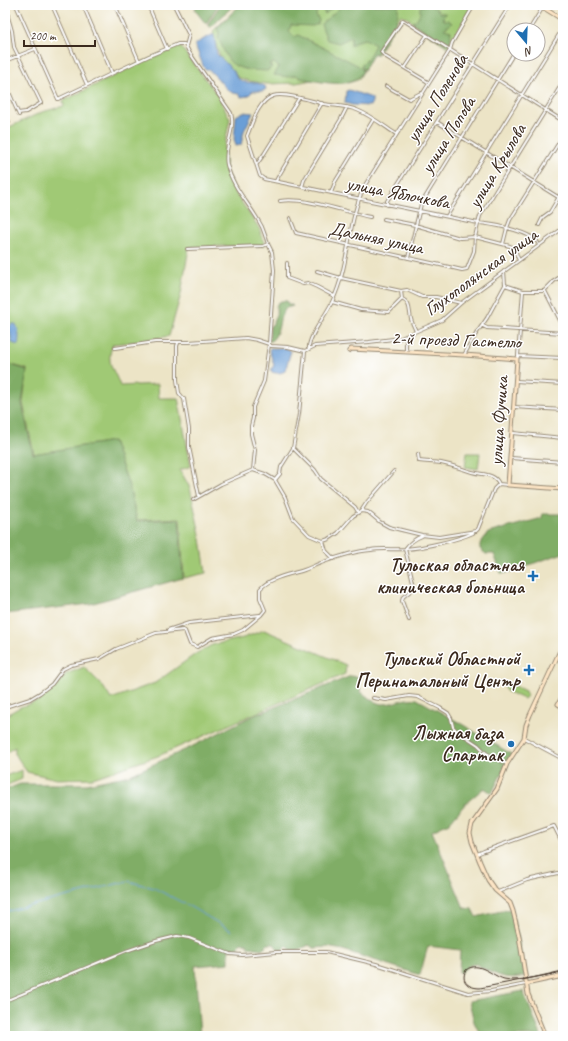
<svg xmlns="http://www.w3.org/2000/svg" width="568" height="1041" viewBox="0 0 568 1041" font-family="Caveat,sans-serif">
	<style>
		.green { fill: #a0c975; stroke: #6e7a4a }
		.forest { fill: #80ad66; stroke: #5e6c42 }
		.water { fill: #6a9ed6; stroke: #52647a }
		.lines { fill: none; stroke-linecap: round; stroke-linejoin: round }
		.stream { stroke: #6a9ed6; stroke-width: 1 }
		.street-casing { stroke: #948772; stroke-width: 4 }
		.secondary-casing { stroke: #948772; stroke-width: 5 }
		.street { stroke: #fff; stroke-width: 2 }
		.secondary { stroke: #fde5c5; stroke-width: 3 }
		.tram { stroke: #3b2a1e; stroke-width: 1 }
		.poi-dot { fill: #1f6fb2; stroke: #fff; stroke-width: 1.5 }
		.labels { text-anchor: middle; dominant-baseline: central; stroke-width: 3; stroke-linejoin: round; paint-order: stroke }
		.street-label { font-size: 19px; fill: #3b2a1e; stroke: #fff }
		.poi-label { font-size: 19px; font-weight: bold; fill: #3b2a1e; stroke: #fff; text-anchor: end }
	</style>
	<rect width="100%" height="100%" fill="#fff"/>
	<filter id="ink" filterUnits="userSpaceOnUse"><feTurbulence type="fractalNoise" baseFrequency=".025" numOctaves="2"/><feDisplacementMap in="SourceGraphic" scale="8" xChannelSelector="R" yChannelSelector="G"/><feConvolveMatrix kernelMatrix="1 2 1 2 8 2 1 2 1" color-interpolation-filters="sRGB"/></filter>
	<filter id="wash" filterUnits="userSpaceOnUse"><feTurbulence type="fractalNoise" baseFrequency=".012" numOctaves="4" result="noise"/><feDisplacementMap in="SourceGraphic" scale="16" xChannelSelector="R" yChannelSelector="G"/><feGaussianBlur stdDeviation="0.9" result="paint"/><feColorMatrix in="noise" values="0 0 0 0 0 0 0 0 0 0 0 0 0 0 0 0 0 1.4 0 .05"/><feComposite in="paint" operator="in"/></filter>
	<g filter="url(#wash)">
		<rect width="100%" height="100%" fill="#ece4c6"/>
		<path class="green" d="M 240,5 L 473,5 L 448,47 L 413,24 L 409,19 L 401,15 L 377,55 L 374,53 L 358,80 L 348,83 L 322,78 L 296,83 L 267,84 L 245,80 L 237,77 C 234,71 229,67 224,62 C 216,53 216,42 213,31 Z
			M 180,46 L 219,97 L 230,119 L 224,147 L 226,171 L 236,194 L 259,228 L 265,245 L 189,247 L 181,294 L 169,336 L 142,341 L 113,344 C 105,364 114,368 120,386 L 158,384 L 159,398 L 178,398 L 191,466 L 180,470 L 190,488 L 201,539 L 206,573 L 184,578 L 180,518 L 137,520 L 129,486 L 113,441 L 34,454 L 23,403 L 27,369 L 5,363 L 5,129 L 42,112 L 64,106 L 63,101 L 134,66 Z
			M 467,453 L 480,453 L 478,469 L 465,467 Z
			M 264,630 L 346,665 L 345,674 L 158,756 L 93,778 L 57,779 L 27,772 L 15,754 L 15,747 L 5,753 L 5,716 L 20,707 L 38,701 L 54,688 L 66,674 L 84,667 L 102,685 L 111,699 L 155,683 L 197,653 L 212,645 L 243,638 Z
			M 507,684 L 511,684 L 525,691 L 527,696 L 524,699 L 506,691 L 504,687 Z
			M 22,770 L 22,779 L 5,786 L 5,776 Z"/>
		<path class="forest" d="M 196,5 L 218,5 L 206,24 L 195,10 Z
			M 220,5 L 234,5 L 210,28 L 208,24 Z
			M 240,5 L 336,5 L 325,14 L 322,9 L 317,10 L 316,15 L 319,20 L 318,24 L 313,26 L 291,25 L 289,32 L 295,37 L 298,35 L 359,66 L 363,70 C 355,92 318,81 300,78 L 297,75 L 289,77 L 274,75 L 279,67 L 274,63 L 269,65 L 272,67 L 267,71 C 254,70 236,71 228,59 C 224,52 222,45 218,38 L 219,34 L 217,28 Z
			M 343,5 L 398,5 C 400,23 386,39 376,54 L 374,53 L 364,70 L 361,66 L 369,56 L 375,45 L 365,39 L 357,41 L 351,46 L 351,37 L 339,43 L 327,40 L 321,24 Z
			M 424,5 C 431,5 436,7 440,13 L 444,13 L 446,14 L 443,17 L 444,20 L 448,20 L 452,23 L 444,29 L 451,31 L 450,42 L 446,44 L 412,22 L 416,20 L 420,14 L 420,7 Z
			M 281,301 L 287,301 L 289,305 L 292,305 L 293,306 L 286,308 C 284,312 280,316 280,321 C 278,329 278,335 270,342 L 269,340 L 270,326 L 273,324 C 273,320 275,319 276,315 C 277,311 275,308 277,304 Z
			M 5,363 L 27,370 L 22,403 L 33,454 L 113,441 L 129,486 L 137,521 L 179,519 L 183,578 L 90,604 L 5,614 L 5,481 L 8,480 L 5,471 Z
			M 542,514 L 563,514 L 563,553 L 506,573 L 501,573 L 494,554 L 486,554 L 480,549 L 480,544 L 488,533 L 542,518 Z
			M 351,676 L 358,677 L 361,692 C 367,696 375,704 383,704 C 395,704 403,697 417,699 L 460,723 L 511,754 L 492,793 L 484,788 L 466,803 L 449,823 L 432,831 L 464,908 L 472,909 L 476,917 L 510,909 L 518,936 L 525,976 C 503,981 495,974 476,964 C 469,965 466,967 462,972 L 459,972 L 460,950 L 428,946 L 420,975 L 343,950 L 327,947 L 314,948 L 309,945 L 298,950 L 291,950 L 288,947 L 286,946 L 283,950 L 279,950 L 274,944 L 268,944 L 262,949 L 249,947 L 247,943 L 241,943 L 238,948 L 229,948 L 229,963 L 195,966 L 200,1036 L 5,1036 L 5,790 L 20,784 L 87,784 L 130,775 L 191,747 L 248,718 Z
			M 523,991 L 541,1035 L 540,1036 L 497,1036 L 496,1034 L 479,1032 L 474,1022 L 469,1001 Z"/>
		<path class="water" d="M 212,35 L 214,35 L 217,54 L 234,71 L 237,78 L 244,82 L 257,83 L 265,86 L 266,89 L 263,91 L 253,91 L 248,96 L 241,97 L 239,94 C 226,94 221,80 212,73 C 210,71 207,69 204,68 L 195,45 L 200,41 Z
			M 349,90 L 372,98 L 372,102 L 370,106 L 352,105 L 345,103 L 346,91 Z
			M 243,112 L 253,113 L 244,131 L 241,145 L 236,146 L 234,139 L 236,116 Z
			M 12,324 L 16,324 C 19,331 20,337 18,345 L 12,343 L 9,327 Z
			M 270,348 L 287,348 L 291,351 L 285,371 C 281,373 277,374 272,372 L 271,370 L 274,365 L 269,350 Z"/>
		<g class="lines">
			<path class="stream" d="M 5,912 L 128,881 L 154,888 L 189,906 L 232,931"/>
		</g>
	</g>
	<g filter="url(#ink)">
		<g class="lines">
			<g class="street-casing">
				<path id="street" d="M 8,5 L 8,17 L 12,31 L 14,47 L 41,103 L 26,112 L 18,113
					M 16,5 L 58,99 L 149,56 L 178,44 L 184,44 L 186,46
					M 52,5 L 87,85
					M 83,5 L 112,73
					M 115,5 L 139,61
					M 148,5 L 167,49
					M 174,5 L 189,35 L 186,46 L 189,52 L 231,113 C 236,130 223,148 227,165 C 233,189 251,205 262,227 C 264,232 266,238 268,244
					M 529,30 L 543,7
					M 5,61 L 35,49
					M 405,68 L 427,35
					M 428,82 L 386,57 L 381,52 L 403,20 L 563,121
					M 5,83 L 19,115
					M 386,86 L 409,99 L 421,93
					M 437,122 L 558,197
					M 5,124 L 9,122
					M 396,134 C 384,126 370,115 357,110 C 347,106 335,106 324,104 C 312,101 285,92 273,96 C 258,101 252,124 247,136 L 260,176 L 264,179 L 478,223 C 493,224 521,230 533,238 C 536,240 538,242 539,245
					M 257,164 L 264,154 L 299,98
					M 276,181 L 278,177 L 322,103
					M 302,187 L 304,180 L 341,119 L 347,107
					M 331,193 L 335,182 L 373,120
					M 280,201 C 306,197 345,212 370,217
					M 387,205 L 387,201 L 399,182 L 510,5
					M 447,216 L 563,28
					M 290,218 L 296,233 L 436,264 L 462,270 L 467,269 L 474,251 L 475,237 L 480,216 L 563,82
					M 384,219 L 415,225 L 460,238 L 475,237 L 510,246 L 515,248 L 517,256 L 519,260
					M 539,225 L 543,217 L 550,212 L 563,190
					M 503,244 L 507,228 L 510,220 L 563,136
					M 187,249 L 263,246 L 268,244 L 272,252 L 274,270 L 269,344 L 271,346 L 288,347 L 305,351 L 315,346 L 369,342 L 401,338 L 410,334 L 442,320 L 461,303 L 563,228
					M 408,258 L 421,204 L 514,53
					M 287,263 L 287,278 L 303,284 L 308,283 L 317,287 L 334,296
					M 317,271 L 341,278 L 401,291 L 407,290 L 422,297 L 436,297 L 461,303
					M 505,285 L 523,291 L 544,291 L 554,281 L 563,275
					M 545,291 L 563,326
					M 402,299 C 411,303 409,311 411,319 C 412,323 414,327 416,331
					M 332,302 L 361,310 L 389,312 L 402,299 L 401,291
					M 483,326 L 487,328 L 563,333
					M 406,336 L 406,352
					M 178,343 L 177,346 L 177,380 L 179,393 L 184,399 L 189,429 L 189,447 L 199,496
					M 115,348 L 155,342 L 189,342 L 246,338 L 257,340 L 269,344 L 264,381 L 253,407 L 253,418 L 251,426 L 251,434 L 255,450 L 253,470
					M 309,348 C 308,337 326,315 332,302 C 350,265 347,221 365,185 L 450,50 L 452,43 L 474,5
					M 464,355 L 476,334 L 487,318 L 505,285 L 504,271
					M 518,356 L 523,291
					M 517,359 L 518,356 L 563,358
					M 516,381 L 563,384
					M 514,407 L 563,410
					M 513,433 L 563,438
					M 293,448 L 315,470 L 321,479 L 355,507 L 358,512
					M 418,454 L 419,461 C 426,462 434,462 441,463 C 452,465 462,469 472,472 C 482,475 495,473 499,484
					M 511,458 L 563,462
					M 275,480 L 280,474 L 281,467 L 293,448 L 299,414 L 305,351
					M 193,500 L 221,484 L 253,470 L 265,474 L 275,480 L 285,497 L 293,518 L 309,535 L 323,541 L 329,539 L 338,533 L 353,516 L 361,511 L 368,512 L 380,522 L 389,527 L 422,535 L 439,537 L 476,531 L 478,529 L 494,489 L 499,484 L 508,485
					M 361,511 L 367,502 L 394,471
					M 323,541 L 326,551 L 334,559
					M 409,620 L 402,601 L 403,597 L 413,589 L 414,586 L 405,549 C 410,542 414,539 422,536
					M 168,630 L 189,623 L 260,615
					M 373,698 L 386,700 L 409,696 L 418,697 L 440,708 L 448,713 L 451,718 L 453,727 L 457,731 L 478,745 L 486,753 L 507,764
					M 5,707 L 30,699 L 40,693 L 52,684 L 63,669 L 71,665 L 99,659 L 116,649 L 156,633 L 183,630 L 185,631 L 190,644 L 197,647 L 212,638 L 234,634 L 243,630 L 261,615 L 265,610 L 260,598 L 260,589 C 271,577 289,575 304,570 C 310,568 315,565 321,563 C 337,557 355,551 371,550 C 382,548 394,550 405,549 C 422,548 458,540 473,533
					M 524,738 L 563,759
					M 477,854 L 484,851 L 554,826 L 563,844
					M 498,892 L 527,880 L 563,872
					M 5,1001 L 126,951 L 156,941 L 177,936 L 189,938 L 230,954 L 242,955 L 276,952 L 326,952 L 376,964 L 468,993 L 491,991 L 526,984"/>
			</g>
			<g class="secondary-casing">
				<path id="secondary" d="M 539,5 L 563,20
					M 349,351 L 351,349 L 464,355 L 517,359 L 508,485 L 563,489
					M 563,696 L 558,704 L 563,707
					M 526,984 L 563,976
					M 545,1036 L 528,994 L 519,936 L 513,911 L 510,903 L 495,890 L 488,880 L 480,862 L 472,842 L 470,833 L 472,824 L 497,789 L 507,764 L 524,738 L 526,725 L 530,715 L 559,653 L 563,648"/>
			</g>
			<use href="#street" class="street"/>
			<use href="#secondary" class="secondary"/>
			<path class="tram" d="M 563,971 C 547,974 519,983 504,979 C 492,976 479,960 466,970 C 460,982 469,988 480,988 L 563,972"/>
		</g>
	</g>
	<g class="poi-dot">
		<path d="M531 570h4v4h4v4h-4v4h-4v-4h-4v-4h4z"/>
		<path d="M527 664h4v4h4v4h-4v4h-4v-4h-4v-4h4z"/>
		<circle cx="511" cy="744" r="4"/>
	</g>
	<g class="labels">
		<g class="street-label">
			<text transform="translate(437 98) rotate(-58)">улица Поленова</text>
			<text transform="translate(448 135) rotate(-58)">улица Попова</text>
			<text transform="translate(497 166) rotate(-59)">улица Крылова</text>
			<text transform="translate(398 193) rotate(11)">улица Яблочкова</text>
			<text transform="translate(376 238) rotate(12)">Дальняя улица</text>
			<text transform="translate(481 272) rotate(-36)">Глухополянская улица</text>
			<text transform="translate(456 340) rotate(2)">2-й проезд Гастелло</text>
			<text transform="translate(499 421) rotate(-86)">улица Фучика</text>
		</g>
		<g class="poi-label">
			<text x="524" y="565">Тульская областная<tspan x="524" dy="22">клиническая больница</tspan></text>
			<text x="520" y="659">Тульский Областной<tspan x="520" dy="22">Перинатальный Центр</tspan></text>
			<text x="503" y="733">Лыжная база<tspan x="503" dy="22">Спартак</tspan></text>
		</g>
	</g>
	<rect width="568" height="1041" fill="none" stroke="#fff" stroke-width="20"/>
	<g transform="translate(526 42) rotate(161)"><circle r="19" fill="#ffffff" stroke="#b1aaa5"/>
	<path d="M0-3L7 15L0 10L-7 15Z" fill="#1f6fb2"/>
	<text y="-6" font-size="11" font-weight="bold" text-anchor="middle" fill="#3b2a1e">N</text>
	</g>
	<path d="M24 40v6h71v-6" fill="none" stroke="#3b2a1e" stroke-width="2"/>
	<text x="30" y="40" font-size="12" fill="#3b2a1e" stroke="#ffffff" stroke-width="3" paint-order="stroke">200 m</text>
</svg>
